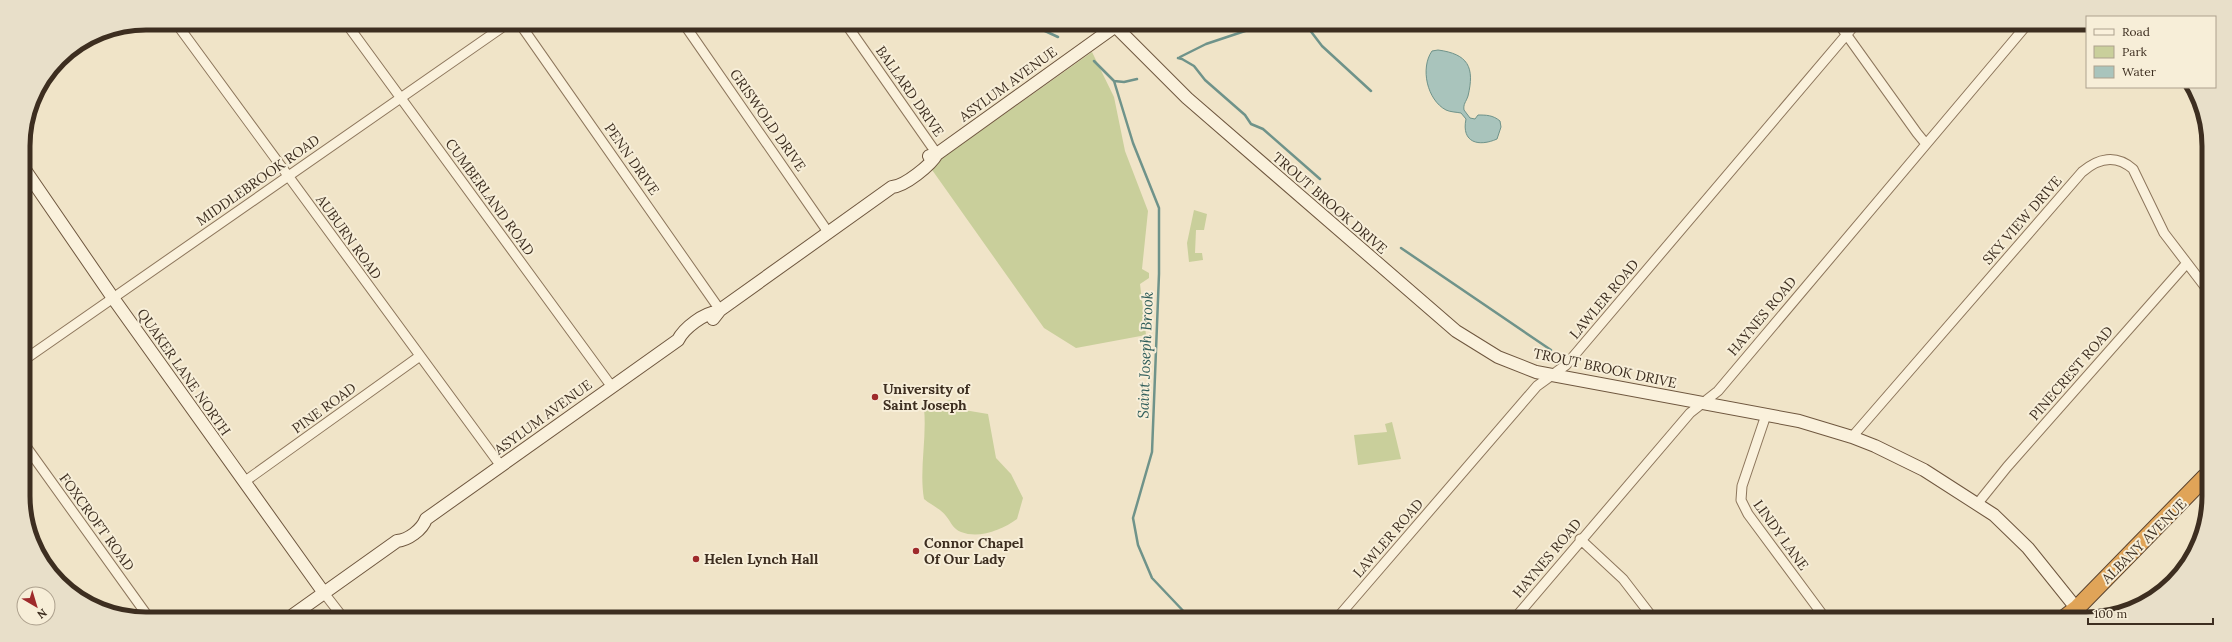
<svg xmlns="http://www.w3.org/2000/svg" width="2232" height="642" viewBox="0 0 2232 642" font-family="Lora,serif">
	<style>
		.green { fill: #c9cf9b }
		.water { fill: #a9c4bc; stroke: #6f938a }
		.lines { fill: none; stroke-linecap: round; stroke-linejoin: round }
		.stream { stroke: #6f938a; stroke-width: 2.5 }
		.street-casing { stroke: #8d765c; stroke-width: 11 }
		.secondary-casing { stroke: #6f573f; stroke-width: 14 }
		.highway-casing { stroke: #5b4430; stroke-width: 18 }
		.street { stroke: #faf1dc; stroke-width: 9 }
		.secondary { stroke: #faf1dc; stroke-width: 12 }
		.highway { stroke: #e0a458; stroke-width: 16 }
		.poi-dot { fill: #9e2a2b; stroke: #f7eed8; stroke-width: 1.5 }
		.labels { text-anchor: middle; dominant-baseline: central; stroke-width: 4; stroke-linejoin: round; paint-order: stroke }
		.street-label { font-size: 14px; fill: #3d2e20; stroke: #f7eed8 }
		.poi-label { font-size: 14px; font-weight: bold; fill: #3d2e20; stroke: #f7eed8; text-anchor: start }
		.water-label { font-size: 15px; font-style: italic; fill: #2f5d5a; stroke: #f7eed8 }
		.rim { fill: none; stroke: #3d2e20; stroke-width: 5 }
	</style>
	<rect width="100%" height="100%" fill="#f0e4c8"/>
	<path class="green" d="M 1092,52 L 1114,97 L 1125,151 L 1148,211 L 1142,269 L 1149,273 L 1149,278 L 1140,284 L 1146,335 L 1076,348 L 1044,328 L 930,167 Z
		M 1194,210 L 1207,214 L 1204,230 L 1196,230 L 1195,253 L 1202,253 L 1203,260 L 1189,262 L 1187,243 Z
		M 950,400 L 958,409 L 988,414 L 996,458 L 1011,474 L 1023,498 L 1017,519 C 1002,530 979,539 961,532 C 953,529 951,522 946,516 C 941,509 931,505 924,499 C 919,469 927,439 924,408 Z
		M 1392,422 L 1401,459 L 1358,465 L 1354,435 L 1387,432 L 1385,424 Z"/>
	<path class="water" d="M 1438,50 C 1468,54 1475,67 1468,96 C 1466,102 1463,104 1464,110 L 1470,118 L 1475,119 L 1478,115 C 1486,115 1493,115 1500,121 L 1501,127 L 1497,139 C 1479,147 1461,143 1466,119 L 1461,113 C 1456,112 1450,112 1446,110 C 1427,100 1420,68 1432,51 Z"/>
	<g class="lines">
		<path class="stream" d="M 1032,25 L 1058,37
			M 1306,25 L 1322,46 L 1371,91
			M 1180,57 L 1206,44 L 1263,25
			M 1178,58 L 1182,59 L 1194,66 L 1205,80 L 1245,115 L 1251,124 L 1263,129 L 1320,179
			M 1094,61 L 1114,81 L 1133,143 L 1159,208 L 1159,274 L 1152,452 L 1133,518 L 1138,545 L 1152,578 L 1189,617
			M 1114,81 L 1124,82 L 1137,79
			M 1401,248 L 1551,350"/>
		<g class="street-casing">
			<path id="street" d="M 176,23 L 501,466
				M 346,23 L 612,387
				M 520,24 L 720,310
				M 684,24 L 828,232
				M 846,24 L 937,154
				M 1841,27 L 1917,133 L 1926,144
				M 24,360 L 507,24
				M 1766,415 L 1742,486 L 1741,500 L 1748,514 L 1825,618
				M 1852,437 L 2082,172 C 2098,158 2116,154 2133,169 L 2164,233 L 2206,288
				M 25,445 L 147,615
				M 244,482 L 420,356
				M 1978,503 L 2007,467 L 2187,263
				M 1580,539 L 1623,579 L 1653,618
				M 324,593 L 341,615
				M 1338,617 L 1537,386 L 1566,365 L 1853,27
				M 1515,618 L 1690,413 L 1718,391 L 2025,27"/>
		</g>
		<g class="secondary-casing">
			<path id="secondary" d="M 1114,25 L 1187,98 L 1456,331 L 1498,357 L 1536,372 L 1799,421 L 1852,437 L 1875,446 L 1924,470 L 1994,515 L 2028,548 L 2085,619
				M 929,156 L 937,154 L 1117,25
				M 23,167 L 113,298 L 324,593
				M 713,319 L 720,310 L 892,187 C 905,186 931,165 937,154
				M 293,615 L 397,541 C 408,540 422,530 426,519 L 678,340 C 684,328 704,313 717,312"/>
		</g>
		<g class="highway-casing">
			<path id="highway" d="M 2063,619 L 2077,608 L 2205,477"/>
		</g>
		<use href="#street" class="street"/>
		<use href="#secondary" class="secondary"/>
		<use href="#highway" class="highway"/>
	</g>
	<g class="poi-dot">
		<circle cx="875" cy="397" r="4"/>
		<circle cx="916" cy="551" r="4"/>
		<circle cx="696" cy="559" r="4"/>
	</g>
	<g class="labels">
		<g class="street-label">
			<text transform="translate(1008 84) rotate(-36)">ASYLUM AVENUE</text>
			<text transform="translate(910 91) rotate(55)">BALLARD DRIVE</text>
			<text transform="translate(768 120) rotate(55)">GRISWOLD DRIVE</text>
			<text transform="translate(632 159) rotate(55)">PENN DRIVE</text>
			<text transform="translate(258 180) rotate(-35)">MIDDLEBROOK ROAD</text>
			<text transform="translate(490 197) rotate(54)">CUMBERLAND ROAD</text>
			<text transform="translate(1330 203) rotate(41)">TROUT BROOK DRIVE</text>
			<text transform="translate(2022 220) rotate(-49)">SKY VIEW DRIVE</text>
			<text transform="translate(349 237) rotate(54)">AUBURN ROAD</text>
			<text transform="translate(1604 299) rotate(-50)">LAWLER ROAD</text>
			<text transform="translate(1762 316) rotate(-50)">HAYNES ROAD</text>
			<text transform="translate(1605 368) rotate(12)">TROUT BROOK DRIVE</text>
			<text transform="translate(184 372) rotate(55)">QUAKER LANE NORTH</text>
			<text transform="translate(2071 373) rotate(-49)">PINECREST ROAD</text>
			<text transform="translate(324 408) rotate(-36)">PINE ROAD</text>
			<text transform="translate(543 417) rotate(-36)">ASYLUM AVENUE</text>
			<text transform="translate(97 522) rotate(54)">FOXCROFT ROAD</text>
			<text transform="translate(1781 535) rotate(54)">LINDY LANE</text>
			<text transform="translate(1388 538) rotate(-49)">LAWLER ROAD</text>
			<text transform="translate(2144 541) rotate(-45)">ALBANY AVENUE</text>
			<text transform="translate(1547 558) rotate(-50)">HAYNES ROAD</text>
		</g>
		<g class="poi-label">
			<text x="883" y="389">University of<tspan x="883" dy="16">Saint Joseph</tspan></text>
			<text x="924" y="543">Connor Chapel<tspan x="924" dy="16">Of Our Lady</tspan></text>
			<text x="704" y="559">Helen Lynch Hall</text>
		</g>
		<g class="water-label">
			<text transform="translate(1145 355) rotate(-88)">Saint Joseph Brook</text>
		</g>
	</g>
	<path d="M0 0H2232V642H0ZM146 30H2086A116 116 0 0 1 2202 146V496A116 116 0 0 1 2086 612H146A116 116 0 0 1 30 496V146A116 116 0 0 1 146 30Z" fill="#e8dfc9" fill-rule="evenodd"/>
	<path class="rim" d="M146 30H2086A116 116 0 0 1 2202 146V496A116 116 0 0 1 2086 612H146A116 116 0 0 1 30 496V146A116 116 0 0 1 146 30Z"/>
	<rect x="2086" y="16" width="130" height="72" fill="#f7eed8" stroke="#ada18e"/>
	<rect x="2094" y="29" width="20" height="6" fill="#faf1dc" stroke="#ada18e"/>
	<text x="2122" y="36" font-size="12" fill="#3d2e20">Road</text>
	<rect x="2094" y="46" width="20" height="12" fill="#c9cf9b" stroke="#ada18e"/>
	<text x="2122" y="56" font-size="12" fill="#3d2e20">Park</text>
	<rect x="2094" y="66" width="20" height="12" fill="#a9c4bc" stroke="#ada18e"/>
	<text x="2122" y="76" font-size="12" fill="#3d2e20">Water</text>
	<g transform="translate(36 606) rotate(142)"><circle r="19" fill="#f7eed8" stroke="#ada18e"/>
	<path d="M0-3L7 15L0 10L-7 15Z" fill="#9e2a2b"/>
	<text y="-6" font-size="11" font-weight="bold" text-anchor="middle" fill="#3d2e20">N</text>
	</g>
	<path d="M2088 618v6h125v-6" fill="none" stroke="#3d2e20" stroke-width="2"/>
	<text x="2094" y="618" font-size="12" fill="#3d2e20" stroke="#f7eed8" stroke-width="3" paint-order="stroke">100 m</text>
</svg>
